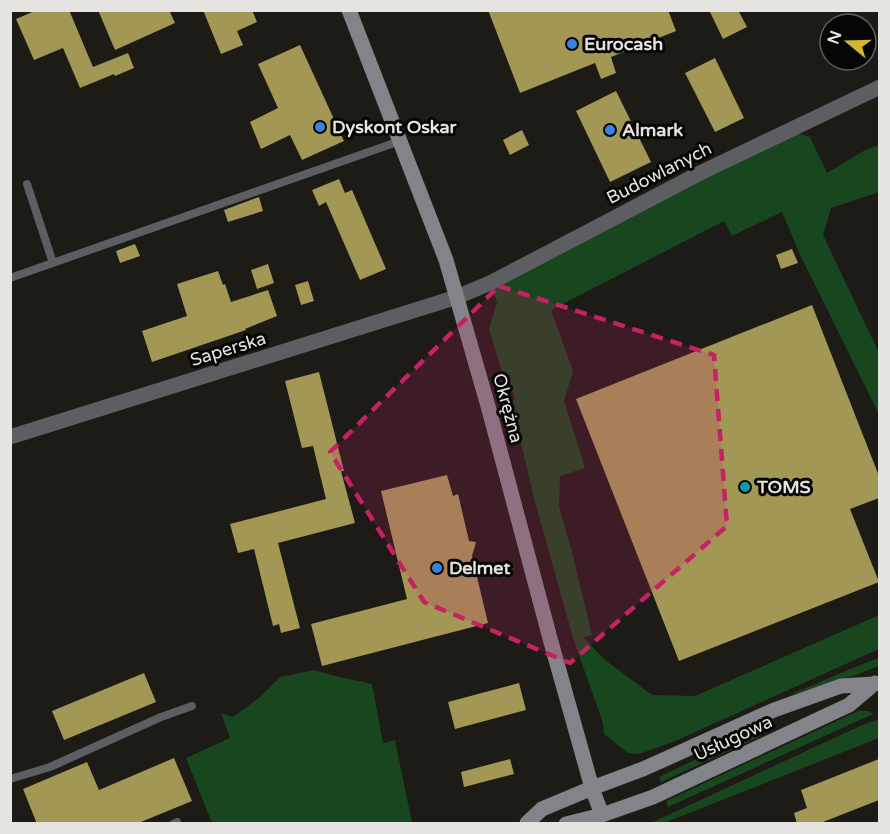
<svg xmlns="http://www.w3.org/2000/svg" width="890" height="834" viewBox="0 0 890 834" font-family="'Varela Round',sans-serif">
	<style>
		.green { fill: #18471f }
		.building { fill: #a29755 }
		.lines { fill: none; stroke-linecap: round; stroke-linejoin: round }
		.lane { stroke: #5d5e61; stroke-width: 8 }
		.street { stroke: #5d5e61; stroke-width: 15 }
		.secondary { stroke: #838489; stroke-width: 15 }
		.marked { fill: #c42262; fill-opacity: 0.2; stroke: #c42262; stroke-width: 4.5; stroke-dasharray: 12 8; stroke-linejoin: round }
		.shop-dot { fill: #3f7fe0; stroke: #060604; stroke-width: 2 }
		.culture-dot { fill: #0f9aa8; stroke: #060604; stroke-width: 2 }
		.labels { text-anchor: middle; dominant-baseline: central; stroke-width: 6; stroke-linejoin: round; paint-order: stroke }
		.poi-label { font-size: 18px; font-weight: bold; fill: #e5e4e1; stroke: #060604; text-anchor: start }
		.street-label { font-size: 18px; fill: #e5e4e1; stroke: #060604 }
	</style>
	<rect width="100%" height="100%" fill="#1c1b16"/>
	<path class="green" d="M 789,131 L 810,137 L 827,173 L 865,150 L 879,145 L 879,192 L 831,208 L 823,235 L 879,353 L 879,414 L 801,257 L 782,212 L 732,236 L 724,221 L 551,310 L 573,371 L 564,401 L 585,468 L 560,476 L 559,507 L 572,552 L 592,635 L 583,637 L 605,660 L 652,695 L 695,696 L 879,615 L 879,649 L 673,742 L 639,754 L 628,753 L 604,734 L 603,723 L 573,638 L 534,498 L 511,401 L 515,400 L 512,391 L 508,391 L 489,329 L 497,302 L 490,283 Z
		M 879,658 L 879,666 L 856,675 L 787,696 L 855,667 Z
		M 314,670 L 335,676 L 372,684 L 383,743 L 395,740 L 412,823 L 212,823 L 186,758 L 230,738 L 221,713 L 233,717 L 260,697 L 280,677 Z
		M 858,711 L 869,711 L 873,714 L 668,807 L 666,801 Z
		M 879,719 L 879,738 L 664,823 L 651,823 L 860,726 Z
		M 755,731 L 759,737 L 661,782 L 659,777 Z"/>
	<path class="building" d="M 37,10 L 69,10 L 93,67 L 128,53 L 134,68 L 115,76 L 114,74 L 80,88 L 63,48 L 34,60 L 16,19 Z
		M 98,10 L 169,10 L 175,23 L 115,50 Z
		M 203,10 L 252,10 L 257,22 L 237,31 L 243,45 L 221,54 Z
		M 488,10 L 668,10 L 676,31 L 611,57 L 616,73 L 601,79 L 595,63 L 520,93 Z
		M 709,10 L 738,10 L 747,27 L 723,39 Z
		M 300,45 L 344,141 L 302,160 L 290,135 L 261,149 L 250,122 L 278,108 L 258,64 Z
		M 715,58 L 744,118 L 715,132 L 685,73 Z
		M 616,91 L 651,162 L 610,182 L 576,111 Z
		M 522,130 L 529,145 L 510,155 L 503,140 Z
		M 339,179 L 345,193 L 352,190 L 386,269 L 360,280 L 326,202 L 319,206 L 312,190 Z
		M 259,197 L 263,211 L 228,222 L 224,210 Z
		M 135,244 L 140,256 L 120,263 L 116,251 Z
		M 792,249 L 798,263 L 781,269 L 776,255 Z
		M 268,264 L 274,283 L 257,289 L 251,270 Z
		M 218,271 L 223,285 L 225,284 L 231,302 L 268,290 L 277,316 L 245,329 L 246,330 L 152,362 L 142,331 L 187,316 L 177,284 Z
		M 308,281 L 314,301 L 301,305 L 295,285 Z
		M 812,305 L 879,476 L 879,498 L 850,509 L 879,582 L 679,661 L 576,399 Z
		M 319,372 L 344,471 L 341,471 L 355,523 L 278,543 L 300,628 L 281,633 L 279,624 L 273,626 L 254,549 L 238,553 L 230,524 L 326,499 L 313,446 L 302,448 L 285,381 Z
		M 447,475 L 453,496 L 458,494 L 469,541 L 476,542 L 472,556 L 488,623 L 322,666 L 311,624 L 407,599 L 381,491 Z
		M 144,673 L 156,702 L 64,740 L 52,711 Z
		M 519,683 L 526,710 L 455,729 L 448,702 Z
		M 174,758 L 192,801 L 136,824 L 37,824 L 23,789 L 87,762 L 99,790 Z
		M 510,759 L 514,774 L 464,787 L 461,772 Z
		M 879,759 L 879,800 L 818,824 L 797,824 L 794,813 L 807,808 L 801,790 Z"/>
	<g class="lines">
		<path class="lane" d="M 27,184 L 53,263
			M 10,278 L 400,141
			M 10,779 L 50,767 L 161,717 L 192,706
			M 173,824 L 177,822"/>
		<path class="street" d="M 10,437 L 457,297 L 490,283 L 700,173 L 880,87"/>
		<path class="secondary" d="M 349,10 L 446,260 L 488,406 L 551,642 L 592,788 L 602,815
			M 527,823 L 542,809 L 592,788 L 643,769 L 774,710 L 841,686 L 874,684
			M 566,824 L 602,815 L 653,797 L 849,705 L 875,683"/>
	</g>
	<path class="marked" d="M 499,286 L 714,355 L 727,526 L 570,663 L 424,602 L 330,452 Z"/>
	<g class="shop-dot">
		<circle cx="572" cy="44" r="6"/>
		<circle cx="320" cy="127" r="6"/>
		<circle cx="610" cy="130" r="6"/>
		<circle cx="437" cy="568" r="6"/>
	</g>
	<circle class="culture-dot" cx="745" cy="487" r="6"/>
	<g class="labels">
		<g class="poi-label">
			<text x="584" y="44">Eurocash</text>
			<text x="332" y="127">Dyskont Oskar</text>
			<text x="622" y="130">Almark</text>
			<text x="757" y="487">TOMS</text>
			<text x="449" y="568">Delmet</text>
		</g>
		<g class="street-label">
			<text transform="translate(659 173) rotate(-27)">Budowlanych</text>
			<text transform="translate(228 349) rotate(-17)">Saperska</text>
			<text transform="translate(508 408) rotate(75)">Okrężna</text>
			<text transform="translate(733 738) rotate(-25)">Usługowa</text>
		</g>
	</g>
	<rect width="890" height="834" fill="none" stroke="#e5e4e1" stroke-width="24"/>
	<g transform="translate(848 42) rotate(289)"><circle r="28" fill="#060604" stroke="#5f5f5c" stroke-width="1.5"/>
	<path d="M0-4.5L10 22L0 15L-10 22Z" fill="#d3b635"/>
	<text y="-9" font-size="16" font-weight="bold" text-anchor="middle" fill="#e5e4e1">N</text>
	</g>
</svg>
